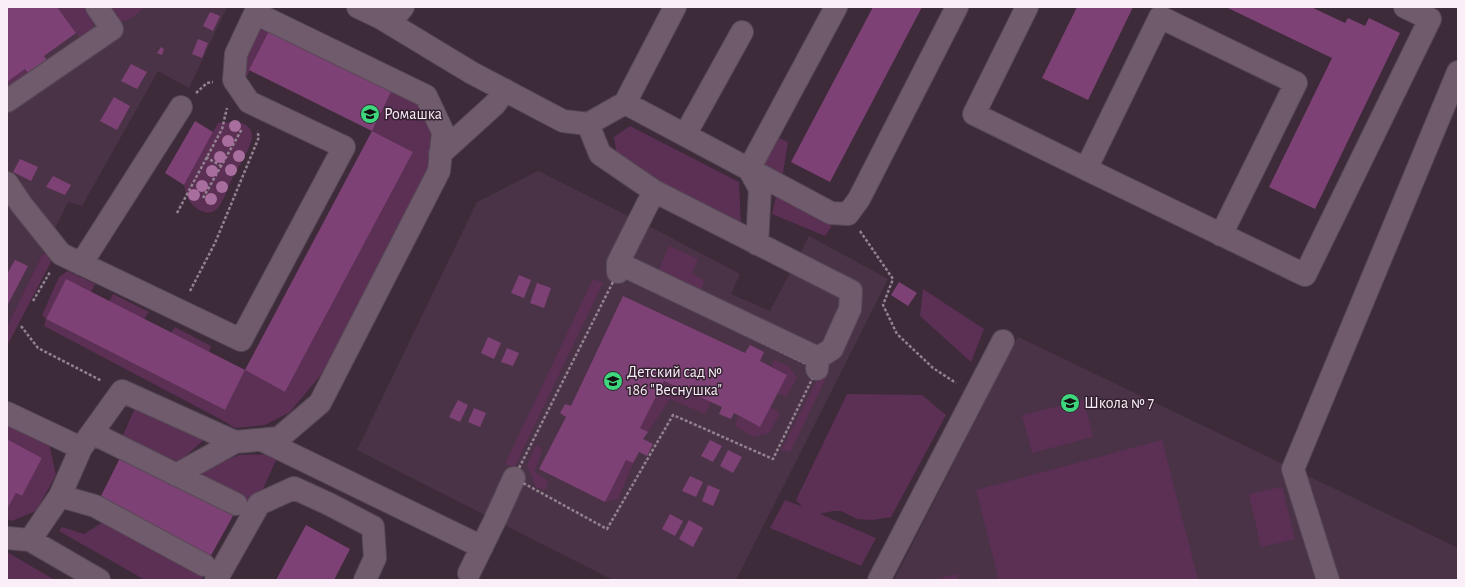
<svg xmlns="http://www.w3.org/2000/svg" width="1465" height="587" viewBox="0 0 1465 587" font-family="'Alegreya Sans',sans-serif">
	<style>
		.built { fill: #4b3347 }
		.green { fill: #5c2f55 }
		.building { fill: #7e4175 }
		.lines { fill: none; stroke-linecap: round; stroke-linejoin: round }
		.minor-casing { stroke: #574855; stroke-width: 24 }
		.path { stroke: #92828f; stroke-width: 2.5; stroke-dasharray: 3 2; stroke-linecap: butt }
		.minor { stroke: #6f5b6c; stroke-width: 22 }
		.tree { fill: #a76e9e }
		.labels { text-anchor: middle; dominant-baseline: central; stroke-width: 3; stroke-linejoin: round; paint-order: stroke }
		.poi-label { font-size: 16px; fill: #faeef8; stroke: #332130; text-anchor: start }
	</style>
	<rect width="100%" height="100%" fill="#3d2b3a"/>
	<path class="built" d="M 7,7 L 227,7 L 189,88 L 158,71 L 82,206 L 68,202 L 7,326 Z
		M 538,171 L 658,231 L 740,274 L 731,294 L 770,311 L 809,236 L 888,279 L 736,580 L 613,580 L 357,450 L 477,202 Z
		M 1018,337 L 1458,548 L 1458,580 L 894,580 Z"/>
	<path class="green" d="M 57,7 L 87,7 L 94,18 L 93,29 L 80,38 Z
		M 107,7 L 145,7 L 130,19 L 119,22 Z
		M 260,20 L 270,29 L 246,78 L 242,48 Z
		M 25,69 L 29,74 L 7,91 L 7,82 Z
		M 392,90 L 418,97 L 430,120 L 431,163 L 325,370 L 290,412 L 265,425 L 235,428 L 222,420 L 44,326 L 46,319 L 42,315 L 59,277 L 68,271 L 95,284 L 91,292 L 66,280 L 46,319 L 225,410 L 245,370 L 285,392 L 413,152 L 372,131 Z
		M 218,123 C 227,123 242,120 248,127 C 250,128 252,133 252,135 C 253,144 238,168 233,177 C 228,186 226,196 220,205 C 213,218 198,212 190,202 C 187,198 186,191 184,185 Z
		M 630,126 L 739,182 L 741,225 L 618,162 L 614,137 Z
		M 777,137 L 788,142 L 783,173 L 768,173 L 764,164 Z
		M 776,196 L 832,226 L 825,236 L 772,214 Z
		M 669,246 L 698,259 L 692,273 L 704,281 L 701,292 L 658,272 Z
		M 43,253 L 53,258 L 7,346 L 7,326 Z
		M 593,279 L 603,283 L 514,468 L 505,464 Z
		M 923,289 L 984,329 L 971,362 L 920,316 Z
		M 113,294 L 149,312 L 144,319 L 109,302 Z
		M 175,327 L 211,346 L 209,352 L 171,333 Z
		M 774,360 L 788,366 L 797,378 L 786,397 L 777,393 L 787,375 L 771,366 Z
		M 821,372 L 828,374 L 790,452 L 781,450 Z
		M 664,381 L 711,402 L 705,414 L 670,399 L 648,432 L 640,428 Z
		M 847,394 L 922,395 L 946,415 L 891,517 L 873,520 L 857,519 L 841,511 L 833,511 L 820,514 L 876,538 L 861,566 L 770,528 L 785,500 L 803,507 L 796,500 Z
		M 1084,400 L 1093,437 L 1032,453 L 1022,415 Z
		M 136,406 L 207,437 L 179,462 L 122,437 Z
		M 770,407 L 780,413 L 769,433 L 753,437 L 735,426 L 738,416 L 760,427 Z
		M 7,422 L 49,444 L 56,475 L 36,511 L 12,521 L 7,519 L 7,509 L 16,493 L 22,496 L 42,458 L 7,439 Z
		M 1162,440 L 1198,580 L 999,580 L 976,490 Z
		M 536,445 L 542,449 L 535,472 L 548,481 L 545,490 L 536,487 L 527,465 Z
		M 279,454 L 256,504 L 194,476 L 194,473 L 239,455 Z
		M 626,460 L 633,463 L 618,499 L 605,502 Z
		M 1282,487 L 1295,539 L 1261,547 L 1249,494 Z
		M 103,522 L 203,577 L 201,580 L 145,580 L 59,531 L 62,527 L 84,534 Z
		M 7,552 L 55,580 L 7,580 Z
		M 957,574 L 958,580 L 933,580 Z"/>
	<path class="building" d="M 7,7 L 57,7 L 76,33 L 44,56 L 52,67 L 29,74 L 25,69 L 7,82 Z
		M 873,7 L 922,7 L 830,182 L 791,162 Z
		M 1077,7 L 1133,7 L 1088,100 L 1042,78 Z
		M 1226,7 L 1311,7 L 1345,23 L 1348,18 L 1365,26 L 1369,18 L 1400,33 L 1315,209 L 1269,187 L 1332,58 Z
		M 210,12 L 220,16 L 213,31 L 203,26 Z
		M 270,29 L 392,90 L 372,131 L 249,70 Z
		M 198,39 L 208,43 L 202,58 L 192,54 Z
		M 161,47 L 164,49 L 162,55 L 157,53 Z
		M 131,64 L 147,72 L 137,89 L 121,81 Z
		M 114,97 L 130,106 L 117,130 L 100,121 Z
		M 195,121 L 213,132 L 184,185 L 165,173 Z
		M 372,131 L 413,152 L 285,392 L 245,370 Z
		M 20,159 L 38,167 L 31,181 L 13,172 Z
		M 53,176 L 71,185 L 65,195 L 46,187 Z
		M 15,260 L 28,266 L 7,306 L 7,274 Z
		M 519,275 L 531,280 L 524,298 L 511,293 Z
		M 66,279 L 245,370 L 225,410 L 46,319 Z
		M 899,282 L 917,293 L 908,306 L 891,295 Z
		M 537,283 L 551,288 L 544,308 L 530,303 Z
		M 623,296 L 745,353 L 750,345 L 764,352 L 760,361 L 787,375 L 760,427 L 734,413 L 731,419 L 719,414 L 722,407 L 664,381 L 640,428 L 648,432 L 643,439 L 653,444 L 647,456 L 639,452 L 633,463 L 626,460 L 605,502 L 539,469 L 566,417 L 560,413 L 565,404 L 571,406 Z
		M 488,337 L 501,343 L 494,359 L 481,353 Z
		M 507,348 L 519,353 L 513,366 L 501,362 Z
		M 458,400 L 468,405 L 460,422 L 449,417 Z
		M 474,408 L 486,413 L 480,427 L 468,422 Z
		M 7,439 L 42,458 L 22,496 L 16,493 L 7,509 Z
		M 710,440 L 722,446 L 713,462 L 701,456 Z
		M 728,450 L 742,457 L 733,473 L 720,466 Z
		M 121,456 L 234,514 L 209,559 L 99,500 Z
		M 690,476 L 703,482 L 696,497 L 682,491 Z
		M 708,485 L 720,490 L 713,506 L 702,501 Z
		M 670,514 L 683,521 L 675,536 L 662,529 Z
		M 689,520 L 703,528 L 693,547 L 679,539 Z
		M 306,525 L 350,549 L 334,580 L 276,580 Z"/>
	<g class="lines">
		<g class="minor-casing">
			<path id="minor" d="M 358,7 L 381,18 L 399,12 L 403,7
				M 1027,7 L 974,114 L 1086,169 L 1160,17 L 1296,83 L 1221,235
				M 381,18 L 472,73 L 563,121 L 588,124 L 625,103 L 831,213 L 848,214 L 859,199 L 957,7
				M 7,101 L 112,29 L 97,7
				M 625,103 L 675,7
				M 588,124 L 600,154 L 654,191
				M 685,135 L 742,32
				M 440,154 L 495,104 L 505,90
				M 749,169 L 836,7
				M 749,169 L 760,189 L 757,244
				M 1086,169 L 1305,275 L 1430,19 L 1405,7
				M 7,183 L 21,204 L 61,254 L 241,340 L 344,147 L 249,102 L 234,80 L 236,54 L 258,7
				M 618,263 L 818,358
				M 81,264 L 181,107
				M 618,272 L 618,263 L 654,191 L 851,291 L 850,309 L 832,349 L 818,358 L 817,369
				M 7,413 L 81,448
				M 92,433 L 236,504
				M 262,440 L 482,547
				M 176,475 L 235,442 L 279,438 L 320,403 L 439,171 L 443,132 L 426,96 L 255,13
				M 60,496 L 95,506 L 204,565
				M 7,538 L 30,540 L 99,580
				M 30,540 L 60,496 L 81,448 L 122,391 L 235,442
				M 469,573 L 495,520 L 514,478
				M 216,580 L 259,504 L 294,488 L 329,504 L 373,527 L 375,558 L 365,580
				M 879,580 L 1003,341
				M 1328,580 L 1293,469 L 1458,72"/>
		</g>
		<path class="path" d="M 196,93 L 207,83 L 213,82
			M 206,157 L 221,166
			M 203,198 L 242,129
			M 177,213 L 222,129 L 227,108
			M 860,231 L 893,279 L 883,305 L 897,334 L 933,368 L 956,383
			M 618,272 L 817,369 L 773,459 L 673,415 L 607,529 L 514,478 Z
			M 190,291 L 215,243 L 259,137 L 257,131
			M 33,301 L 50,272
			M 21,326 L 38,348 L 102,381"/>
		<use href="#minor" class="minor"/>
	</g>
	<g class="tree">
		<circle cx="235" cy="126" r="6"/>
		<circle cx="228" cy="141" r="6"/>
		<circle cx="239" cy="156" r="6"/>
		<circle cx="220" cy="157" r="6"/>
		<circle cx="231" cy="170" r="6"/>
		<circle cx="212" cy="171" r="6"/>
		<circle cx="202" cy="186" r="6"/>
		<circle cx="222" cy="187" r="6"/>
		<circle cx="194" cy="195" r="6"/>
		<circle cx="211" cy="199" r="6"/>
	</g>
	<defs>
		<g id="school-disc" transform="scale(1)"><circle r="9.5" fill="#3fd77d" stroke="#332130"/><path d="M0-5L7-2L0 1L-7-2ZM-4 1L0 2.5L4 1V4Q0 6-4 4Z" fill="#111"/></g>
	</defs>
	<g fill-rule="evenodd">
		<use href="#school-disc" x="370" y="114"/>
		<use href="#school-disc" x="613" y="381"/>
		<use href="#school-disc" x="1070" y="403"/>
	</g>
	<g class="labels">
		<g class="poi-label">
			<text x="384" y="114">Ромашка</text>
			<text x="627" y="372">Детский сад №<tspan x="627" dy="18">186 "Веснушка"</tspan></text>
			<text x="1084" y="403">Школа № 7</text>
		</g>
	</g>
	<rect width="1465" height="587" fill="none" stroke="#faeef8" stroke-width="16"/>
</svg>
